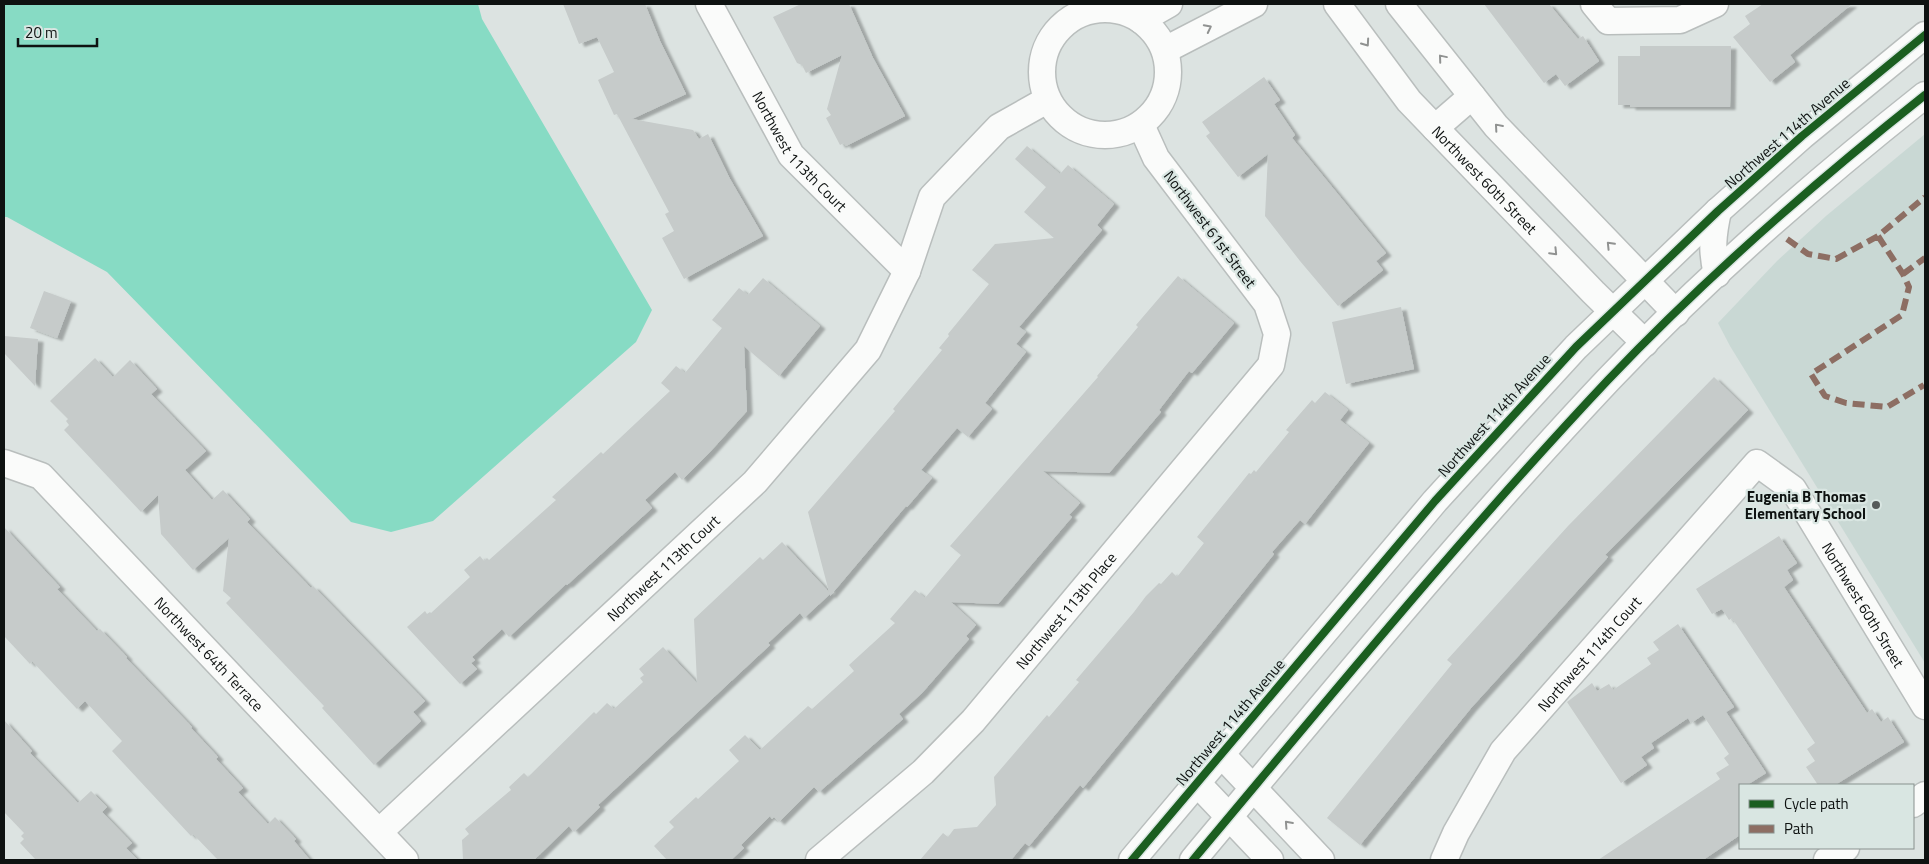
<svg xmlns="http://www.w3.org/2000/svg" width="1929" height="864" viewBox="0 0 1929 864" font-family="'Titillium Web',sans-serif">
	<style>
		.built { fill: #c9d8d4 }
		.water { fill: #87dbc4 }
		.building { fill: #c6cbca; filter: url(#shadow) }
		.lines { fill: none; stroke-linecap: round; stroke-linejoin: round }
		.minor-casing { stroke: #b9bebd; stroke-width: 29 }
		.minor { stroke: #fafbfa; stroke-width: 26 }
		.quiet { stroke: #8d6e63; stroke-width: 6; stroke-dasharray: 12 6; stroke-linecap: butt }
		.cycleway-casing { stroke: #d9e6e2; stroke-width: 11 }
		.cycleway { stroke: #1b5e20; stroke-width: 8 }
		.oneway { stroke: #909291 }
		.poi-dot { fill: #565b5a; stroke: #d9e6e2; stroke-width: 2 }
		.labels { text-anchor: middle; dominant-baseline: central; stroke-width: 4.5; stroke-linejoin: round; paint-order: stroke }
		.street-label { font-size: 15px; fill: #0e1211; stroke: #d9e6e2 }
		.poi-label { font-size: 15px; font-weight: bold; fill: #0e1211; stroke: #d9e6e2; text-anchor: end }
	</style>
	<defs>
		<filter id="shadow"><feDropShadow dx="5.5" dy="3" stdDeviation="1" flood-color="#0004"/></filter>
	</defs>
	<rect width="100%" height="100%" fill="#dce3e1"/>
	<path class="built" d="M 1925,134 L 1925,663 L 1730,346 L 1718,323 L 1777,261 L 1826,216 Z"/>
	<path class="water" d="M 4,4 L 478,4 L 482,19 L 652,310 L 636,342 L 433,521 L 391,532 L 351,522 L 107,272 L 7,217 L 4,217 Z"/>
	<path class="building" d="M 563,4 L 645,4 L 660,41 L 686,94 L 632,119 L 693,130 L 699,139 L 708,134 L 730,179 L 763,236 L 684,279 L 662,238 L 674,231 L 665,214 L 669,212 L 617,114 L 614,115 L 598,80 L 614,72 L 597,37 L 579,44 Z
		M 801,4 L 849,4 L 873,58 L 905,116 L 846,146 L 844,143 L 840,145 L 826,118 L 831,115 L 827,109 L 842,55 L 806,73 L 802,65 L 797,63 L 773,17 Z
		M 1484,4 L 1549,4 L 1578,39 L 1583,36 L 1599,61 L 1565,86 L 1556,74 L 1544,83 Z
		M 1763,4 L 1852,4 L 1790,55 L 1795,62 L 1770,82 L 1733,37 L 1750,24 L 1745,16 Z
		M 1640,46 L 1731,46 L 1730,107 L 1630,107 L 1630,105 L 1618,105 L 1618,56 L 1640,56 Z
		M 1264,77 L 1280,100 L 1274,104 L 1295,135 L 1292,138 L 1386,253 L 1376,261 L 1383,270 L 1338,306 L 1300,261 L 1265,216 L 1268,154 L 1238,177 L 1206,136 L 1210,133 L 1202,122 Z
		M 1027,146 L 1060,174 L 1068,165 L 1114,204 L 1097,225 L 1102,230 L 1019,327 L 1026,332 L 1016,344 L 1026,352 L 985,403 L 992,409 L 968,437 L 957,428 L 921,470 L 932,478 L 907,507 L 906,506 L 830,596 L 830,594 L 804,618 L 800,613 L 768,643 L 770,645 L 598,805 L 600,807 L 574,832 L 569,826 L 534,860 L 463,860 L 462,840 L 469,834 L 465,829 L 511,790 L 509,787 L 524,773 L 528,777 L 594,712 L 596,714 L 607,703 L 614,709 L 643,682 L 640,678 L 644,675 L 639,669 L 663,647 L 697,683 L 694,619 L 760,557 L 763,560 L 782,542 L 829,592 L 808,512 L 895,411 L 893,409 L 942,350 L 939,348 L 949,336 L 948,334 L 989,284 L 972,270 L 995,244 L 1054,238 L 1024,212 L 1046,187 L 1015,159 Z
		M 1178,276 L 1234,323 L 1192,373 L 1189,371 L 1159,410 L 1161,412 L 1109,473 L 1043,471 L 1080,503 L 1069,515 L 1072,517 L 998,604 L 951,602 L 976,625 L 966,636 L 969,639 L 922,693 L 899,714 L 903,719 L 819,792 L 814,787 L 779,822 L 774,817 L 772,819 L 770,816 L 741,845 L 744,848 L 731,860 L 667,860 L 654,846 L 674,827 L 669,822 L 696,797 L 698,799 L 739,761 L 729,750 L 745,735 L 760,750 L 808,706 L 812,709 L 854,671 L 849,665 L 895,623 L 890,619 L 915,590 L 925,598 L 961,555 L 950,546 L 1098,377 L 1097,376 L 1138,327 L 1136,325 Z
		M 763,278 L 820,326 L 779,376 L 744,346 L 747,411 L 709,453 L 682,480 L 675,472 L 645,500 L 652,508 L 567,585 L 566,584 L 509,637 L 502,629 L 472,657 L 475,660 L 471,663 L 477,669 L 460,684 L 407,627 L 425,611 L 427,614 L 430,612 L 431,613 L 470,577 L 464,570 L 480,556 L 484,561 L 487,558 L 489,560 L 556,500 L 552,497 L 601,452 L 603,454 L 670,391 L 661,383 L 676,366 L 685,373 L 722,328 L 712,320 L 739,288 L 748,295 Z
		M 44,291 L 71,301 L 57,338 L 30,328 Z
		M 1401,307 L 1414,369 L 1346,384 L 1332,322 Z
		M 4,336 L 38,339 L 35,386 L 4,353 Z
		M 95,358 L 113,377 L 130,360 L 157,389 L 151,394 L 206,451 L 185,470 L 212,500 L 223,490 L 250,519 L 247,522 L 311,588 L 313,586 L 425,701 L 413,712 L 421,721 L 374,765 L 322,708 L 324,706 L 226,603 L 231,598 L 223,591 L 229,538 L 193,570 L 161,534 L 158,495 L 141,512 L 64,430 L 69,425 L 66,421 L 68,419 L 50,401 Z
		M 1714,377 L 1748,410 L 1605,555 L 1608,557 L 1471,708 L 1360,845 L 1327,818 L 1452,664 L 1447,660 L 1568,526 Z
		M 1325,392 L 1348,410 L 1340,420 L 1369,443 L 1305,524 L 1300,520 L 1272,552 L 1274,554 L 1217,625 L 1083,788 L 1080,785 L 1029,846 L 1025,843 L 1011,860 L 920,860 L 943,833 L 948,837 L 954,829 L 977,827 L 996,805 L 994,777 L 1047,715 L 1049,717 L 1079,682 L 1076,680 L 1134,612 L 1146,596 L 1159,583 L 1161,584 L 1172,572 L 1177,577 L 1204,543 L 1197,537 L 1237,488 L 1249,473 L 1251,474 L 1254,470 L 1256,472 L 1289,432 L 1286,430 L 1312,400 L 1315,403 Z
		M 4,527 L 60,587 L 57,589 L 97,631 L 100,629 L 127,657 L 126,658 L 192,727 L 191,728 L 218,757 L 216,759 L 243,788 L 238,792 L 268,824 L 275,817 L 296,839 L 294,841 L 310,860 L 218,860 L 193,834 L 191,836 L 112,751 L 122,741 L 85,701 L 77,709 L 32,661 L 30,664 L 4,636 Z
		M 1779,536 L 1797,563 L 1787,570 L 1793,580 L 1784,587 L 1867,713 L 1872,709 L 1881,722 L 1888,717 L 1904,742 L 1835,785 L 1818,785 L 1806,767 L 1815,761 L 1807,749 L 1815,743 L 1732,618 L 1729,620 L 1722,609 L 1712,614 L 1696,589 Z
		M 1678,624 L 1734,707 L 1726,712 L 1766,773 L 1747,785 L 1740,785 L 1740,835 L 1703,860 L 1598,860 L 1720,779 L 1716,773 L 1729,765 L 1724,758 L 1729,754 L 1703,715 L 1691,723 L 1688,718 L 1651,743 L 1654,748 L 1641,757 L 1647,765 L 1621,783 L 1567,702 L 1592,683 L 1597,691 L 1609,684 L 1613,690 L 1651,664 L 1647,658 L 1659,650 L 1653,642 Z
		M 4,720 L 32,751 L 30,753 L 78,803 L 91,791 L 107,807 L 102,812 L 132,843 L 126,848 L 138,860 L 36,860 L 20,843 L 24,839 L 21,836 L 24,833 L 4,812 Z"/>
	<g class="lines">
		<g class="minor-casing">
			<g id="minor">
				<path id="s1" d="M 709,4 L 791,155 L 907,271"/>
				<path id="s2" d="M 1337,4 L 1409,101 L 1593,292 L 1645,343"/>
				<path d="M 1399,4 L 1496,126 L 1676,313"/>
				<path d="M 1594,4 L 1608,21 L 1680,20 L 1715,4"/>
				<circle cx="1105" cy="72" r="63"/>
				<path d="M 1141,20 L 1169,4"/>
				<path d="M 1165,50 L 1254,4"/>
				<path d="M 1435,128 L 1472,96"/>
				<path d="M 1717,274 C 1711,250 1713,234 1718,211"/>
				<path id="s3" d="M 4,463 L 41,476 L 405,860"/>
				<path d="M 1221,754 L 1321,860"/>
				<path d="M 1197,783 L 1270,860"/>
				<path d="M 1913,804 L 1925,795"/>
				<path id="s4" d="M 379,832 L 755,482 L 868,350 L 907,271 L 932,197 L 999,127 L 1047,100"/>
				<path id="s5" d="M 819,860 L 923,772 L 973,721 L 1271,365 L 1277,334 L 1267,304 L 1156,158 L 1141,125"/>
				<path d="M 1132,860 L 1435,501 L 1576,347 L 1718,211 L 1802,136 L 1925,35"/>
				<path d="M 1193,860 C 1329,698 1463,534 1608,380 C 1706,277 1814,183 1925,95"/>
				<path id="s6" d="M 1444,860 L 1456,833 L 1503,751 L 1757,463 L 1793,489 L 1925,706"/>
				<path d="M 1827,860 L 1846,848"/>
			</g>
		</g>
		<use href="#minor" class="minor"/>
		<path class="quiet" d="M 1878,236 L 1903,274 L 1909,287 L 1902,315 L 1811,374 L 1825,396 L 1846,403 L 1887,407 L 1924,385
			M 1787,239 L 1808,254 L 1836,259 L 1878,236 L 1925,197
			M 1903,274 L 1925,258"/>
		<g class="cycleway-casing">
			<path id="cycleway" d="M 1132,860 L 1435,501 L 1576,347 L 1718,211 L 1802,136 L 1925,35
				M 1193,860 C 1329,698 1463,534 1608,380 C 1706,277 1814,183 1925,95"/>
		</g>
		<use href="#cycleway" class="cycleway"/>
	</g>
	<defs><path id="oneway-chevron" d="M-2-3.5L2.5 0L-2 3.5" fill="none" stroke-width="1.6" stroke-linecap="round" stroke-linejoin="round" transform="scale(1.25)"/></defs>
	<g class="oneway">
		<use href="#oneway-chevron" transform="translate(1208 28) rotate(-27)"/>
		<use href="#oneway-chevron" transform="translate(1366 43) rotate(55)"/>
		<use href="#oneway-chevron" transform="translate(1442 58) rotate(-130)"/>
		<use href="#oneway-chevron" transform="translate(1498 127) rotate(-131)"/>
		<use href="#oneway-chevron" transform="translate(1610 245) rotate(-134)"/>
		<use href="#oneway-chevron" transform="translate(1554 252) rotate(46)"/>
		<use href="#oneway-chevron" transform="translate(1288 824) rotate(-132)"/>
	</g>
	<circle class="poi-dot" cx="1876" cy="505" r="5"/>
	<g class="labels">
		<g class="street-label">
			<text transform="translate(1787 133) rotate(-41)">Northwest 114th Avenue</text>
			<text stroke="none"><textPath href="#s1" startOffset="174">Northwest 113th Court</textPath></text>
			<text stroke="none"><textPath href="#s2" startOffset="230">Northwest 60th Street</textPath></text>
			<text transform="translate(1210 229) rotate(53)">Northwest 61st Street</text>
			<text transform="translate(1494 415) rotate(-48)">Northwest 114th Avenue</text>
			<text stroke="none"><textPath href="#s4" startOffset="388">Northwest 113th Court</textPath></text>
			<text stroke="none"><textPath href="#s6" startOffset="688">Northwest 60th Street</textPath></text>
			<text stroke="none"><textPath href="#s5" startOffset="352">Northwest 113th Place</textPath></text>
			<text stroke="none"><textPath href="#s3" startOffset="284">Northwest 64th Terrace</textPath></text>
			<text stroke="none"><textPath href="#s6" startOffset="254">Northwest 114th Court</textPath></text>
			<text transform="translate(1230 722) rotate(-50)">Northwest 114th Avenue</text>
		</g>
		<g class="poi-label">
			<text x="1866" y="496">Eugenia B Thomas<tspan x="1866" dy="17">Elementary School</tspan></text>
		</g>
	</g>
	<rect width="1929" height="864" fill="none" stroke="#0e1211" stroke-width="10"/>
	<rect x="1739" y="784" width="175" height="65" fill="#d9e6e2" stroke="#88918e"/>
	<rect x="1749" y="800" width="25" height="8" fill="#1b5e20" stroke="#88918e"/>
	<text x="1784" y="809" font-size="15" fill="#0e1211">Cycle path</text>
	<rect x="1749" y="825" width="25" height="8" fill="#8d6e63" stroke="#88918e"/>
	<text x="1784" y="834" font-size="15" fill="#0e1211">Path</text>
	<path d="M18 38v8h79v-8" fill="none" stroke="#0e1211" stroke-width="2.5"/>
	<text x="25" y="38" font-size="15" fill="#0e1211" stroke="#d9e6e2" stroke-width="4" paint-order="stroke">20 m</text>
</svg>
